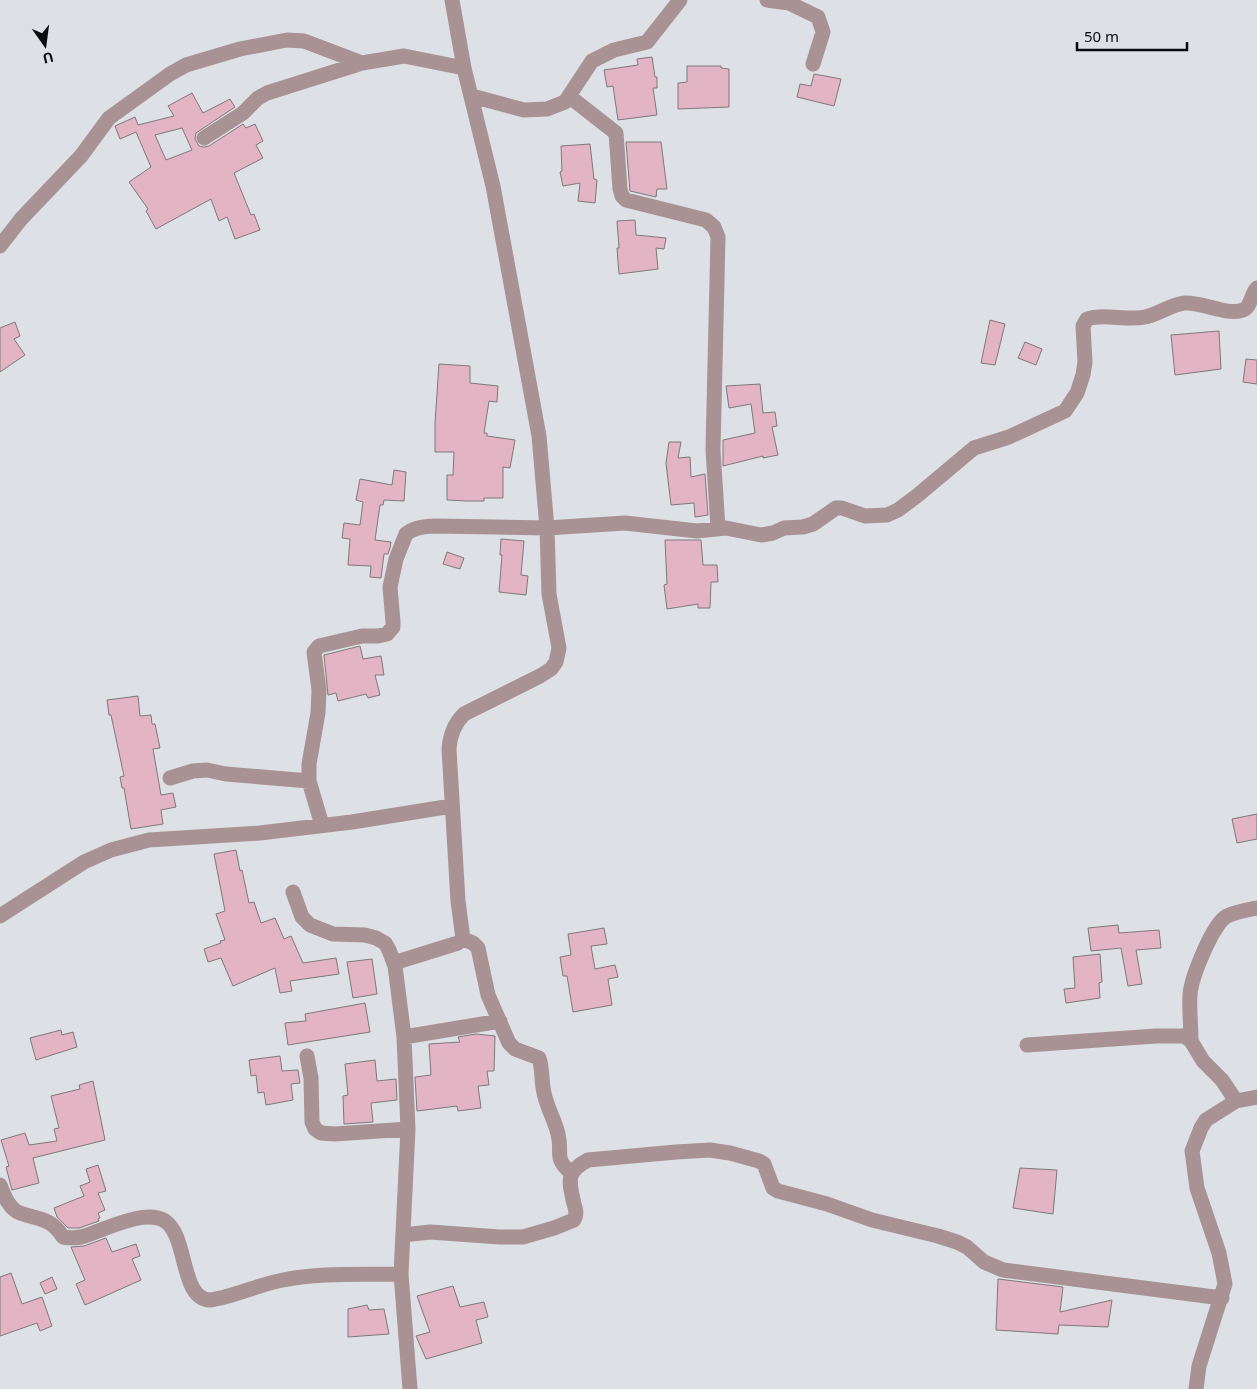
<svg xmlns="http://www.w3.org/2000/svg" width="1257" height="1389" viewBox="0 0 1257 1389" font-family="'Noto Sans',sans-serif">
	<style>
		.building { fill: #e3b4c4; stroke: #7e787a; fill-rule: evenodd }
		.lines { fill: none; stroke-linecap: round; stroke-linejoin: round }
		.minor { stroke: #a89293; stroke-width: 15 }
	</style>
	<rect width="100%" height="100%" fill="#dde1e5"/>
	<path class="building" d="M 652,57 L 655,77 L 657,77 L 657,88 L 653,88 L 657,115 L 618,120 L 613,86 L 607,87 L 604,70 L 638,65 L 637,59 Z
		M 687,66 L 721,66 L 721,68 L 729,69 L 729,107 L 678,109 L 678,83 L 687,82 Z
		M 814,74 L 841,79 L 834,106 L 797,97 L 800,84 L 811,86 Z
		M 192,93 L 203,113 L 230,99 L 235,107 L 196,133 L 195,139 L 199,146 L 204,147 L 209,146 L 243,124 L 246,128 L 255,124 L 263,141 L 256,145 L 263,158 L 234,173 L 251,215 L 254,214 L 260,230 L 235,239 L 227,217 L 219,221 L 211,199 L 156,229 L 146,211 L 148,209 L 129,182 L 151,167 L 136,132 L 120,139 L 115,126 L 135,117 L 138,125 L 174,116 L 168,106 ZM 182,128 L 192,150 L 166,160 L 155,135 Z
		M 626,142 L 661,142 L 667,189 L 657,189 L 656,197 L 630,191 Z
		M 590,144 L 594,179 L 597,180 L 595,203 L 578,201 L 580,183 L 563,186 L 560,172 L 562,171 L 561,146 Z
		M 635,220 L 636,235 L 666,238 L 664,249 L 656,248 L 658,269 L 619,274 L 617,248 L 619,248 L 617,221 Z
		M 990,320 L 1005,324 L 995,365 L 981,363 Z
		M 15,322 L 20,336 L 14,339 L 25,355 L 0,372 L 0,328 Z
		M 1219,331 L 1221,369 L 1175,375 L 1171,335 Z
		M 1025,342 L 1042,349 L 1036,365 L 1018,358 Z
		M 1246,359 L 1257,360 L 1257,384 L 1243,382 Z
		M 439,364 L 470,366 L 470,383 L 498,386 L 497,402 L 489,401 L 484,433 L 487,433 L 487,436 L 515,440 L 510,468 L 503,467 L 503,498 L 484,498 L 484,501 L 466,501 L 447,500 L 447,475 L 453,475 L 454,452 L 435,452 L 435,423 Z
		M 760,384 L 763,413 L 775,412 L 777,426 L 772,427 L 778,455 L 763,458 L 763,456 L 723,466 L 723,440 L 755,433 L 751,404 L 729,408 L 726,386 Z
		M 669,442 L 681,442 L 678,458 L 690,457 L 691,477 L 705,474 L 708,515 L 695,517 L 694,503 L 671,505 L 666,463 Z
		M 394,470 L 406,472 L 404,501 L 384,500 L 383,505 L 380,505 L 375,540 L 391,542 L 390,548 L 388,554 L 384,554 L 381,578 L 370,577 L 371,566 L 348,565 L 350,539 L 342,538 L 344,523 L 360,525 L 363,502 L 356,500 L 360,479 L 392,485 Z
		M 501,539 L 524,541 L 521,575 L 528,576 L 526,595 L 499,592 L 502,555 L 500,555 Z
		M 665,540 L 701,540 L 703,565 L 717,565 L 718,582 L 711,582 L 710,608 L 698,608 L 698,604 L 667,609 L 664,585 L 667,584 Z
		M 447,552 L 464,558 L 460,569 L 443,564 Z
		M 360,646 L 363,659 L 381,656 L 384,675 L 375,675 L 380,695 L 368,698 L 366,694 L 338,701 L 336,693 L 328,695 L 324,655 Z
		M 138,696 L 140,716 L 151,715 L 152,724 L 155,724 L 160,748 L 153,749 L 161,795 L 173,793 L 176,807 L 161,810 L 163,824 L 131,829 L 124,788 L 122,788 L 120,777 L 124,776 L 111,715 L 109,715 L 107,700 Z
		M 1257,814 L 1257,839 L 1237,843 L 1232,819 Z
		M 236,850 L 240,871 L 242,870 L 249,903 L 254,902 L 261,923 L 275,918 L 284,939 L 291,936 L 303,963 L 336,958 L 339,974 L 290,981 L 292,991 L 280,993 L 275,968 L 233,986 L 221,958 L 208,962 L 204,949 L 221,943 L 220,941 L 225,940 L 216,914 L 225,911 L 214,854 Z
		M 1118,925 L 1119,933 L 1159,930 L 1161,948 L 1136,950 L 1142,984 L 1128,986 L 1121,948 L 1091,951 L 1088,928 Z
		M 604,928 L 607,944 L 591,946 L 595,969 L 615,965 L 618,977 L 608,979 L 612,1005 L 573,1012 L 567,976 L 563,976 L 560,957 L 571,955 L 568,934 Z
		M 1100,954 L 1102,982 L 1099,983 L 1100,998 L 1066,1003 L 1064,989 L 1075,988 L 1073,957 Z
		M 372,959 L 377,994 L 353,998 L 347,962 Z
		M 365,1003 L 370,1032 L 288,1045 L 285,1023 L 306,1021 L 305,1014 Z
		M 61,1030 L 62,1035 L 73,1032 L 77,1047 L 36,1060 L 30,1038 Z
		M 476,1034 L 495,1036 L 494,1071 L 487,1071 L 489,1085 L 478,1086 L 481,1108 L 458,1111 L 457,1106 L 417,1111 L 415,1077 L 431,1075 L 429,1044 L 460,1042 L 458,1037 Z
		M 280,1056 L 282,1071 L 298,1070 L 300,1083 L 291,1084 L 293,1100 L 266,1105 L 264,1092 L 258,1093 L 256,1075 L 251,1076 L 249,1060 Z
		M 375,1060 L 377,1081 L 396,1079 L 397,1100 L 371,1103 L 373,1122 L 344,1124 L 343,1096 L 348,1095 L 345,1064 Z
		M 93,1081 L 105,1140 L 33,1158 L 39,1183 L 12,1190 L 6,1167 L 9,1166 L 1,1140 L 25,1133 L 29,1145 L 57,1141 L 54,1129 L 59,1128 L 51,1096 L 80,1089 L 79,1085 Z
		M 98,1165 L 106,1191 L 98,1193 L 105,1210 L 98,1213 L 100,1218 L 98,1219 L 99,1221 L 79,1228 L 68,1228 L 57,1217 L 54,1208 L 84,1196 L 80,1186 L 90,1182 L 86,1169 Z
		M 1020,1168 L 1057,1170 L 1053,1214 L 1013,1208 Z
		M 106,1238 L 112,1252 L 136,1244 L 140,1256 L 132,1259 L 141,1280 L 85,1305 L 76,1284 L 85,1280 L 71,1247 L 84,1246 Z
		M 11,1273 L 22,1304 L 42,1297 L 52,1326 L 40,1331 L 37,1323 L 0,1336 L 0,1277 Z
		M 52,1277 L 57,1289 L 45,1294 L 40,1283 Z
		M 998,1279 L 1063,1287 L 1060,1312 L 1112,1300 L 1108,1327 L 1059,1325 L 1058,1334 L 996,1330 Z
		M 453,1286 L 460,1307 L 484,1302 L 488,1317 L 476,1320 L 482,1343 L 426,1359 L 416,1336 L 430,1332 L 417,1296 Z
		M 367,1305 L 369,1310 L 384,1309 L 389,1334 L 348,1337 L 348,1309 Z"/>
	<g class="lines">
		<path class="minor" d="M 767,0 L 789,3 L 818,17 L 823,32 L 813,64
			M 472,96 L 524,110 L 547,109 L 565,102 L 592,61 L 614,50 L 647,42 L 680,0
			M 570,97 L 616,133 L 620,189 L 622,196 L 626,200 L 706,220 L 714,227 L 718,237 L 713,450 L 718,528
			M 204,138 L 243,113 L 258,98 L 267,93 L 362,63
			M 0,246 L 21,219 L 81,156 L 109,118 L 170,74 L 186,65 L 240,49 L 287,40 L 304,41 L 362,63 L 404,56 L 464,68
			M 170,778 L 193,771 L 207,770 L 226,774 L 309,781
			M 322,825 L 309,781 L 309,764 L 318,713 L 319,690 L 314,652 L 319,646 L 362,636 L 378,636 L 387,634 L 393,627 L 393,622 L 390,587 L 396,559 L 406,534 C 414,527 424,527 434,526 L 547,528 L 625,523 L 697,531 L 726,528 L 761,535 L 773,533 L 784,528 L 803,527 L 813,524 L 836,508 L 842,508 L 865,516 L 887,515 L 898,510 L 918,495 L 974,448 L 1009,437 L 1065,411 L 1077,393 L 1083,375 L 1085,362 L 1083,326 L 1087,319 C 1104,313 1126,321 1145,317 C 1159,314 1172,304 1185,303 C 1203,302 1227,316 1243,310 C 1251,307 1251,294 1257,288
			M 293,892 L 302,917 L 310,925 L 333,934 L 365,935 L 376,938 L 385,943 L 389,950 L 395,966
			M 0,916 L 84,862 L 111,850 L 149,840 L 260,833 L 352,822 L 452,806
			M 463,939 L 473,943 L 478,948 L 488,995 L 509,1043 L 515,1049 L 539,1058 C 543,1070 541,1081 544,1093 C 547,1108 555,1120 558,1134 C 563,1154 553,1157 571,1173
			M 404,1037 L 500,1021
			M 1191,1041 C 1191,1026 1189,1010 1190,995 C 1191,978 1213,923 1227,916 C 1236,912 1247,910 1257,908
			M 1027,1045 L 1156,1036 L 1184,1036 L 1191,1041 L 1203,1061 L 1222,1080 L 1236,1101
			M 307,1056 L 311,1078 L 312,1122 L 315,1129 L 321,1133 L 335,1134 L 408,1129
			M 0,1185 C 4,1195 9,1209 20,1213 C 39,1220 50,1217 63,1237 C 69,1238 75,1238 81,1237 C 103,1231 144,1208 165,1221 C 188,1236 180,1299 210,1300 C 213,1300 218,1298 221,1298 C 242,1293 262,1284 283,1280 C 321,1272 363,1275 401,1274
			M 403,1235 L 430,1232 L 500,1237 L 523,1237 L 554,1228 L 574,1220 C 577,1214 576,1210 574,1204 C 569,1181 565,1172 588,1160 L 676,1152 L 710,1150 L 730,1153 L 759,1161 L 764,1164 L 773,1188 L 778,1191 L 827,1204 L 872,1220 L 938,1236 L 957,1242 L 967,1247 L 984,1262 L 1003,1270 L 1222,1298
			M 410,1389 L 401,1274 L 408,1129 L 404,1037 L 395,966 L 400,961 L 458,943 L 463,939 L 458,901 L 449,749 C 450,735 454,724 464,714 L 540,676 L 551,669 L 556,662 L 559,648 L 549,594 L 547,528 L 539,436 L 493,186 L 464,68 L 452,0
			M 1196,1389 L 1199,1366 L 1225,1284 L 1219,1253 L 1197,1188 L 1192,1151 L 1201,1128 L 1206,1120 L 1236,1101 L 1257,1097"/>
	</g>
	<g transform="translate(45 45) rotate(166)" stroke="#dde1e5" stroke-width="4" paint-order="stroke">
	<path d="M0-4L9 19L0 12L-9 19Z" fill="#0a0b0d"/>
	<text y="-8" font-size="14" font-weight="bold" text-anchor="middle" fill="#0a0b0d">U</text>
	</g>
	<path d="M1077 42v8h110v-8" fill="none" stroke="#0a0b0d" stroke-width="2.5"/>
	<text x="1084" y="42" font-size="15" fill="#0a0b0d" stroke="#dde1e5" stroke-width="4" paint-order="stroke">50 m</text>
</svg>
